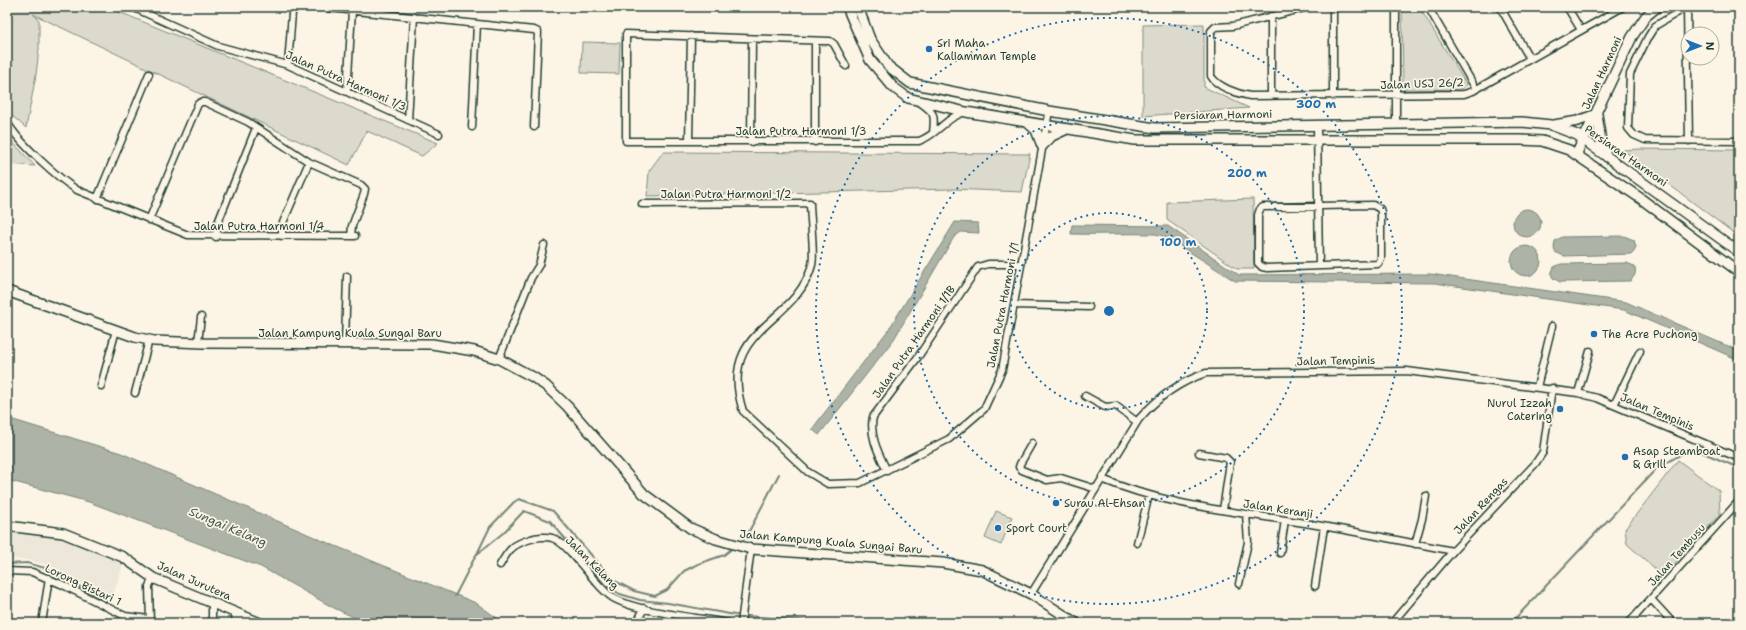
<svg xmlns="http://www.w3.org/2000/svg" width="1746" height="630" viewBox="0 0 1746 630" font-family="'Shantell Sans',sans-serif">
	<style>
		.built { fill: #ece7d8 }
		.green { fill: #dcdacc; stroke: #7e8c80 }
		.water { fill: #aeb3a7; stroke: #758479 }
		.lines { fill: none; stroke-linecap: round; stroke-linejoin: round }
		.stream { stroke: #758479; stroke-width: 2 }
		.street-casing { stroke: #1f3d34; stroke-width: 9 }
		.secondary-casing { stroke: #1f3d34; stroke-width: 12 }
		.street { stroke: #fcf5e5; stroke-width: 6 }
		.secondary { stroke: #fcf5e5; stroke-width: 9 }
		.ring { fill: none; stroke: #1f6fb2; stroke-width: 2; stroke-dasharray: 2 4 }
		.poi-dot { fill: #1f6fb2; stroke: #fcf5e5; stroke-width: 1.5 }
		.labels { text-anchor: middle; dominant-baseline: central; stroke-width: 3.5; stroke-linejoin: round; paint-order: stroke }
		.poi-label { font-size: 11px; fill: #1f3d34; stroke: #fcf5e5; text-anchor: start }
		.street-label { font-size: 11px; fill: #1f3d34; stroke: #fcf5e5 }
		.water-label { font-size: 12px; font-style: italic; fill: #435a51; stroke: #fcf5e5 }
		.centre { fill: #1f6fb2; stroke: #fcf5e5; stroke-width: 2 }
		.ring-label { font-size: 12px; text-anchor: middle; font-weight: bold; fill: #1f6fb2; stroke: #fcf5e5; stroke-width: 3.5; stroke-linejoin: round; paint-order: stroke }
	</style>
	<rect width="100%" height="100%" fill="#fcf5e5"/>
	<filter id="ink" filterUnits="userSpaceOnUse"><feTurbulence type="fractalNoise" baseFrequency=".025" numOctaves="2"/><feDisplacementMap in="SourceGraphic" scale="8" xChannelSelector="R" yChannelSelector="G"/><feConvolveMatrix kernelMatrix="1 2 1 2 8 2 1 2 1" color-interpolation-filters="sRGB"/></filter>
	<g filter="url(#ink)">
		<path class="built" d="M 7,531 L 71,541 L 124,562 L 111,601 L 51,566 L 29,560 L 7,559 Z"/>
		<path class="green" d="M 7,7 L 107,7 L 438,143 L 422,156 L 367,131 L 349,165 L 33,14 L 39,20 L 39,49 L 36,75 L 26,128 L 9,113 L 7,106 Z
			M 1402,7 L 1419,7 L 1467,85 L 1459,90 L 1403,89 Z
			M 1204,24 L 1204,87 L 1249,108 L 1143,116 L 1143,25 Z
			M 582,42 L 620,43 L 619,74 L 581,73 Z
			M 7,136 L 35,166 L 7,164 Z
			M 1639,149 L 1739,150 L 1739,237 L 1623,150 Z
			M 663,152 L 1030,154 L 1022,192 L 952,189 L 647,196 L 649,171 Z
			M 1253,199 L 1254,269 L 1237,269 L 1167,220 L 1167,202 Z
			M 1678,460 L 1719,491 L 1720,514 L 1670,569 L 1659,572 L 1627,544 L 1625,529 Z
			M 996,511 L 1012,517 L 1001,545 L 985,538 Z"/>
		<path class="water" d="M1513 223a14 14 0 1 1 28 0a14 14 0 1 1-28 0Z
			M 955,222 L 978,223 L 979,233 L 961,232 L 954,237 L 894,339 L 819,435 L 812,429 L 889,329 Z
			M 1072,225 L 1168,226 L 1239,275 L 1430,274 L 1626,302 L 1739,351 L 1739,360 L 1624,310 L 1435,283 L 1235,281 L 1171,240 C 1166,238 1160,234 1153,234 C 1126,233 1098,235 1071,234 Z
			M 1624,236 L 1634,240 L 1636,247 L 1632,254 L 1564,256 L 1555,252 L 1554,248 L 1555,241 L 1562,237 Z
			M1511 261a15 15 0 1 1 30 0a15 15 0 1 1-30 0Z
			M 1627,263 L 1634,266 C 1637,271 1635,277 1630,281 L 1560,282 L 1553,278 L 1551,274 L 1554,267 L 1561,264 Z
			M 7,418 L 121,453 L 328,543 L 476,603 L 504,623 L 366,623 L 334,608 L 261,567 L 89,502 L 7,480 Z"/>
		<g class="lines">
			<path class="stream" d="M 739,543 L 746,537 L 779,474
				M 477,554 L 490,527 L 514,502 L 519,499 L 553,511 L 613,580 L 634,591 L 655,596 L 667,590 L 684,571 L 698,564 L 724,555 L 734,547
				M 7,564 L 27,563 L 45,568 L 106,601
				M 455,596 L 476,555 L 503,533 L 524,511 L 550,521 L 605,585 L 620,594 L 640,600 L 668,603 L 735,615 L 833,623
				M 1511,623 L 1656,469 L 1692,448 L 1739,468"/>
			<g class="street-casing">
				<path id="street" d="M 132,7 L 218,46 L 288,65 L 439,134
					M 319,7 L 534,30 L 538,32 L 534,127
					M 1309,7 L 1233,26 L 1215,27 L 1211,31 L 1211,76 C 1217,87 1238,94 1250,96 L 1464,94 L 1473,91 L 1623,7
					M 1428,7 L 1476,89
					M 1500,7 L 1530,59
					M 1567,7 L 1581,30
					M 1687,7 L 1655,26 L 1648,37 L 1630,74 L 1628,128 L 1634,135 L 1645,140 L 1739,141
					M 1687,7 L 1689,141
					M 815,41 L 815,142
					M 288,65 L 292,13 L 296,7
					M 846,66 L 834,44 L 830,41 L 626,34 L 626,141 L 919,141 C 937,135 946,117 965,112
					M 347,92 L 352,11
					M 1271,96 L 1271,16
					M 1333,96 L 1333,7
					M 921,103 C 935,113 935,115 933,133
					M 408,120 L 414,17
					M 7,122 C 18,142 58,178 77,190 L 188,235 L 355,236
					M 1396,124 L 1396,7
					M 1317,125 L 1319,266
					M 472,127 L 477,24
					M 689,141 L 691,36
					M 751,142 L 752,39
					M 97,199 L 149,74
					M 642,204 L 810,203 C 810,217 815,254 812,265 C 796,326 716,327 743,411 L 808,472 L 828,484 L 860,483 L 949,439 L 984,409 L 1002,370 L 1049,111
					M 1373,205 L 1380,209 L 1381,212 L 1381,259 L 1378,264 L 1267,268 L 1262,267 L 1258,263 L 1258,215 L 1260,209 L 1263,207 Z
					M 149,220 L 198,104 L 201,102 L 205,102 L 248,122 L 309,162 L 361,185 L 365,189 L 364,194 L 352,226 L 351,236
					M 282,236 L 282,225 L 309,162
					M 216,237 L 217,225 L 256,128
					M 1014,305 L 1089,307
					M 198,343 L 201,317
					M 345,344 L 347,276
					M 499,359 L 531,278 L 539,265 L 544,245
					M 101,386 L 116,330
					M 1537,387 L 1552,326
					M 135,393 L 149,340
					M 1578,393 L 1590,351
					M 1085,396 L 1105,407 L 1116,406 L 1137,422
					M 1614,405 L 1640,351
					M 1032,443 L 1020,464 L 1019,467 L 1022,470 L 1047,480 L 1061,478 L 1096,489
					M 1199,453 L 1226,458 L 1230,462 L 1223,510
					M 887,471 C 879,454 869,436 873,417 L 918,357 L 978,267 L 988,264 L 1021,264
					M 1102,479 C 1164,505 1231,511 1298,522 C 1350,530 1401,541 1453,551
					M 1137,543 L 1149,495
					M 1415,544 L 1422,519 L 1426,496
					M 1280,553 L 1285,520
					M 500,565 C 509,549 513,544 531,539 C 536,537 547,536 552,538 C 570,543 595,588 615,599 C 642,613 697,617 728,623
					M 7,571 L 32,572 L 61,584 L 125,616 L 149,619
					M 1239,584 L 1248,542 L 1246,514
					M 1315,586 L 1324,527
					M 1031,594 L 1139,419 C 1158,397 1179,382 1206,373 L 1407,371 L 1578,393 L 1597,398 L 1739,458
					M 1651,599 L 1673,623
					M 212,602 L 212,623
					M 42,623 L 49,578
					M 150,623 L 149,586 L 153,578
					M 235,623 L 236,612
					M 637,623 L 644,608
					M 741,623 L 751,549
					M 1392,623 L 1453,551 L 1535,464 L 1543,452 L 1552,388
					M 1629,623 L 1739,501"/>
			</g>
			<g class="secondary-casing">
				<path id="secondary" d="M 847,7 L 870,60 L 893,87 L 908,98 L 966,112 L 1135,140 L 1521,140 L 1542,141 L 1569,150 L 1640,198 L 1739,272
					M 858,7 L 870,39 L 888,66 L 910,83 L 1049,111 L 1155,128 L 1522,122 L 1551,125 L 1577,135 L 1739,252
					M 1597,114 L 1601,142 L 1607,157
					M 1028,123 L 1036,130 L 1042,146 L 1052,136 L 1067,129
					M 1554,125 L 1578,121 L 1597,114
					M 1576,155 L 1632,37 L 1646,16 L 1657,7
					M 7,291 L 135,337 L 154,341 L 203,343 L 432,344 L 474,351 L 499,359 L 533,377 L 546,386 L 567,406 L 644,494 L 690,528 L 716,539 L 751,549 L 943,563 L 982,570 L 1031,594 L 1076,623
					M 7,526 L 63,533 L 123,557 L 153,578 L 260,623"/>
			</g>
			<use href="#street" class="street"/>
			<use href="#secondary" class="secondary"/>
		</g>
	</g>
	<g class="ring">
		<circle cx="1109" cy="311" r="98"/>
		<circle cx="1109" cy="311" r="195"/>
		<circle cx="1109" cy="311" r="293"/>
	</g>
	<g class="poi-dot">
		<circle cx="929" cy="49" r="4"/>
		<circle cx="1594" cy="334" r="4"/>
		<circle cx="1560" cy="409" r="4"/>
		<circle cx="1625" cy="457" r="4"/>
		<circle cx="1056" cy="503" r="4"/>
		<circle cx="998" cy="528" r="4"/>
	</g>
	<g class="labels">
		<g class="poi-label">
			<text x="937" y="43">Sri Maha<tspan x="937" dy="13">Kaliamman Temple</tspan></text>
			<text x="1602" y="334">The Acre Puchong</text>
			<text x="1552" y="403" text-anchor="end">Nurul Izzah<tspan x="1552" dy="13">Catering</tspan></text>
			<text x="1633" y="451">Asap Steamboat<tspan x="1633" dy="13">&amp; Grill</tspan></text>
			<text x="1064" y="503">Surau Al-Ehsan</text>
			<text x="1006" y="528">Sport Court</text>
		</g>
		<g class="street-label">
			<text transform="translate(1602 73) rotate(-65)">Jalan Harmoni</text>
			<text transform="translate(346 81) rotate(24)">Jalan Putra Harmoni 1/3</text>
			<text transform="translate(1422 84) rotate(-2)">Jalan USJ 26/2</text>
			<text transform="translate(1223 115) rotate(-1)">Persiaran Harmoni</text>
			<text x="801" y="131">Jalan Putra Harmoni 1/3</text>
			<text transform="translate(1626 156) rotate(35)">Persiaran Harmoni</text>
			<text x="726" y="194">Jalan Putra Harmoni 1/2</text>
			<text x="259" y="226">Jalan Putra Harmoni 1/4</text>
			<text transform="translate(1003 305) rotate(-79)">Jalan Putra Harmoni 1/1</text>
			<text x="350" y="333">Jalan Kampung Kuala Sungai Baru</text>
			<text transform="translate(914 342) rotate(-55)">Jalan Putra Harmoni 1/1B</text>
			<text transform="translate(1336 361) rotate(-1)">Jalan Tempinis</text>
			<text transform="translate(1657 412) rotate(23)">Jalan Tempinis</text>
			<text transform="translate(1481 506) rotate(-47)">Jalan Rengas</text>
			<text transform="translate(1278 509) rotate(9)">Jalan Keranji</text>
			<text transform="translate(831 542) rotate(5)">Jalan Kampung Kuala Sungai Baru</text>
			<text transform="translate(1677 555) rotate(-48)">Jalan Tembusu</text>
			<text transform="translate(592 563) rotate(45)">Jalan Kelang</text>
			<text transform="translate(194 581) rotate(24)">Jalan Jurutera</text>
			<text transform="translate(83 585) rotate(25)">Lorong Bistari 1</text>
		</g>
		<g class="water-label">
			<text transform="translate(228 527) rotate(23)">Sungai Kelang</text>
		</g>
	</g>
	<circle cx="1109" cy="311" r="6" class="centre"/>
	<g class="ring-label">
		<text x="1316" y="108">300 m</text>
		<text x="1247" y="177">200 m</text>
		<text x="1178" y="246">100 m</text>
	</g>
	<rect width="1746" height="630" fill="none" stroke="#fcf5e5" stroke-width="24"/>
	<rect x="12" y="12" width="1722" height="606" fill="none" stroke="#1f3d34" stroke-width="1.5" filter="url(#ink)"/>
	<g transform="translate(1700 46) rotate(90)"><circle r="19" fill="#fcf5e5" stroke="#a4ab9e"/>
	<path d="M0-3L7 15L0 10L-7 15Z" fill="#1f6fb2"/>
	<text y="-6" font-size="11" font-weight="bold" text-anchor="middle" fill="#1f3d34">N</text>
	</g>
</svg>
